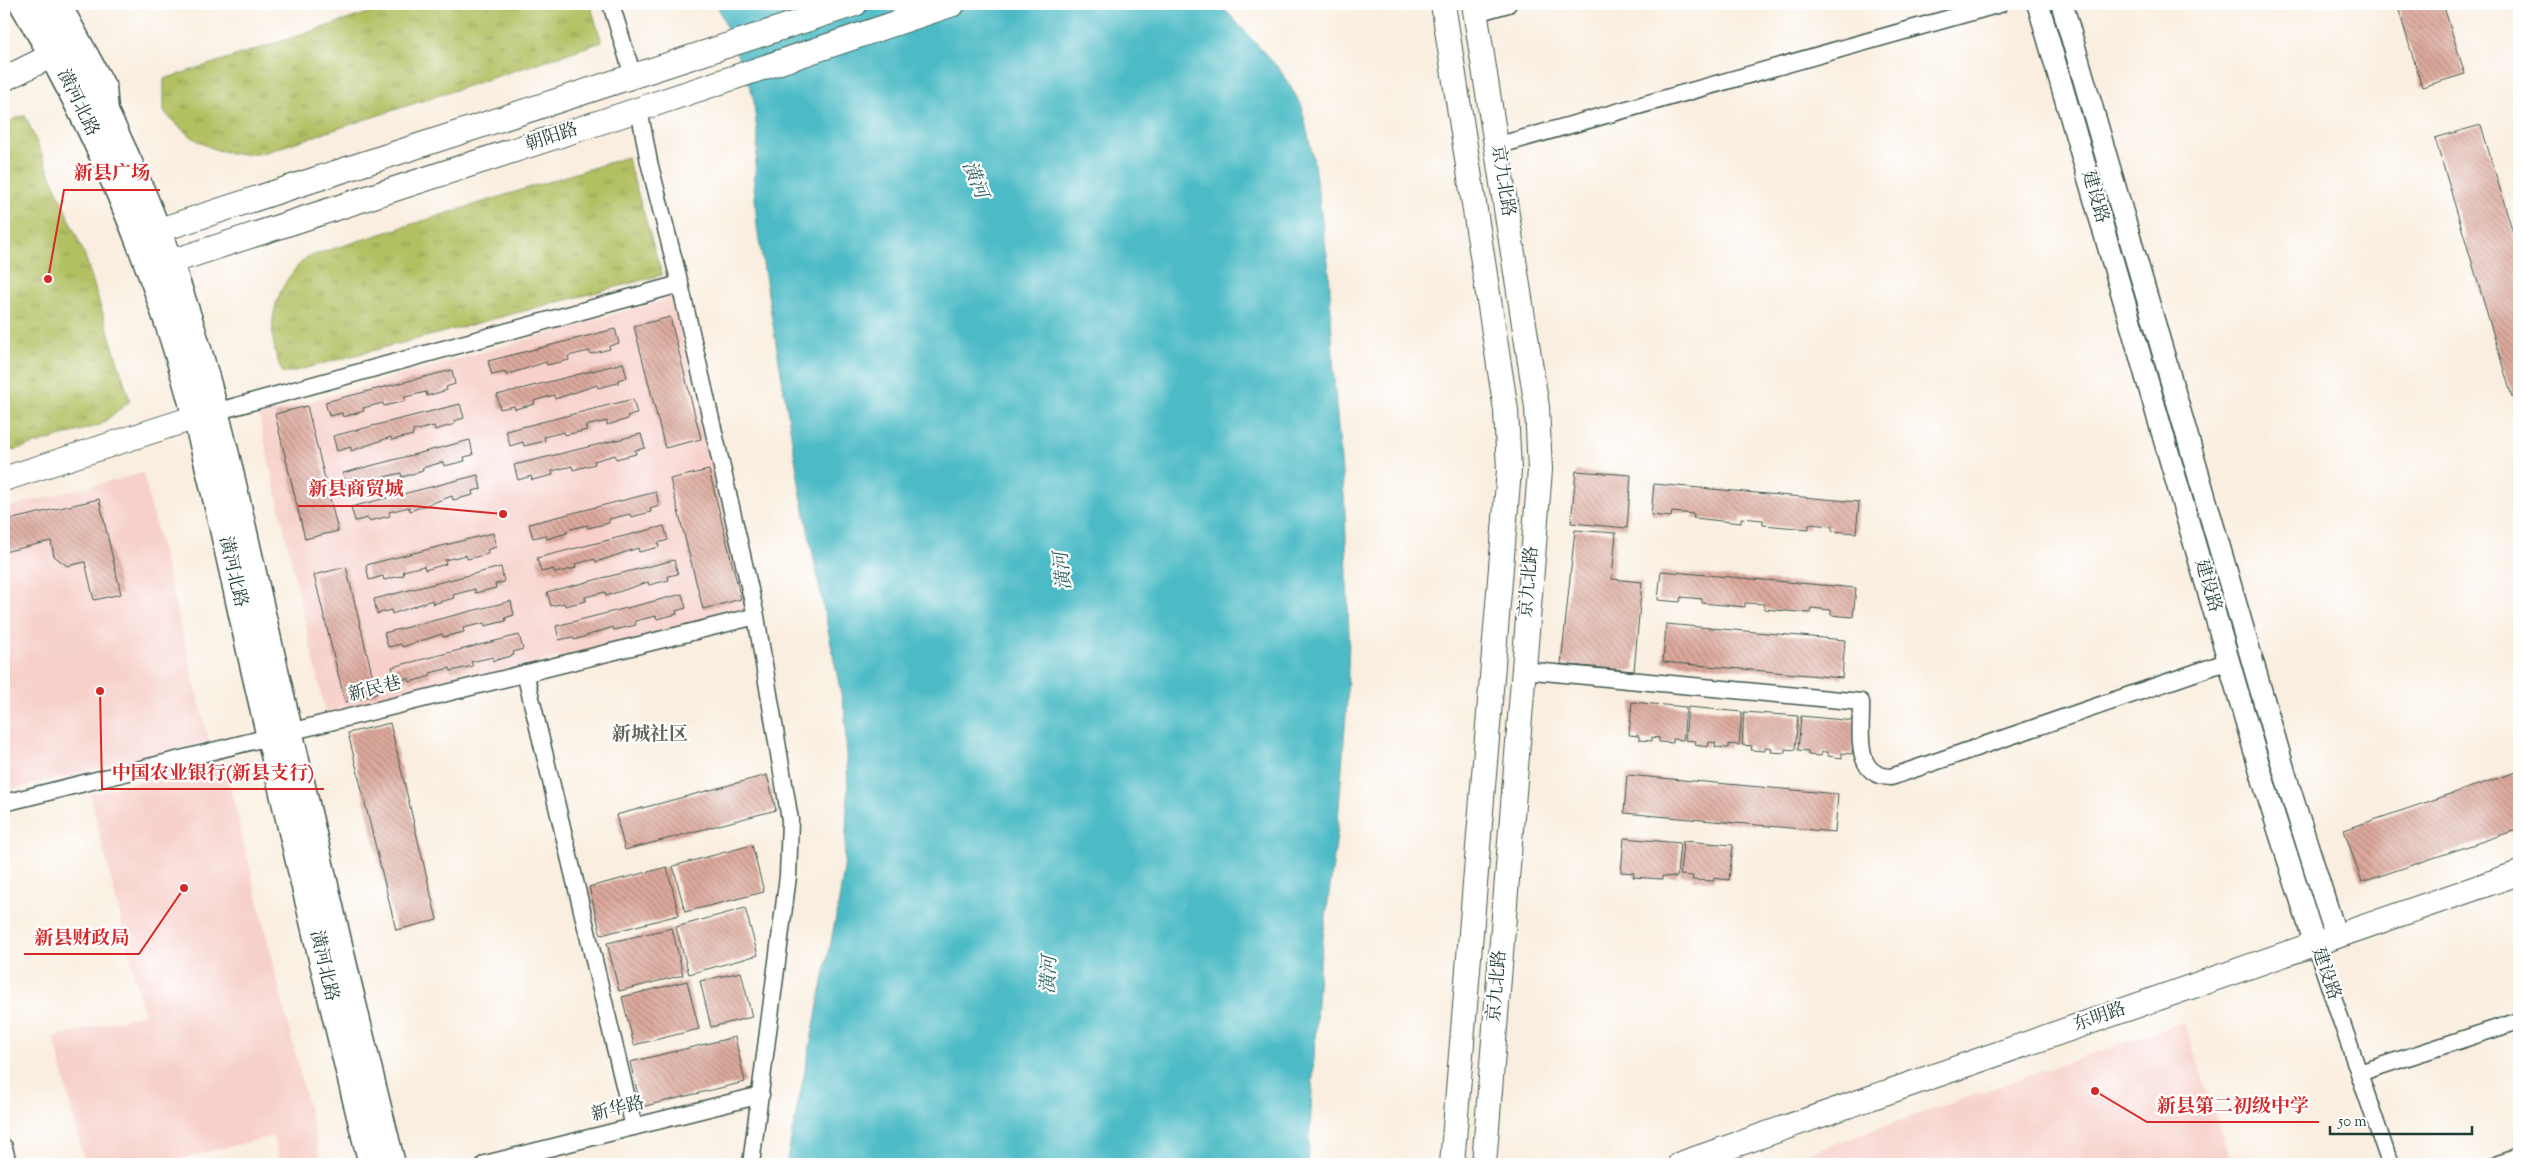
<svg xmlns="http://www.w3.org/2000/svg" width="2523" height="1168" viewBox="0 0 2523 1168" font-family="'Sorts Mill Goudy','Noto Serif SC',serif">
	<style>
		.built { fill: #f7d0ca }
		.grass { fill: url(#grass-tufts); stroke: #687e4b }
		.water { fill: #4dbbc6; stroke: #367c7d }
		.building { fill: url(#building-back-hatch) }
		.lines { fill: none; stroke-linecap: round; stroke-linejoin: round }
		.minor-casing { stroke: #40584e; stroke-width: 19 }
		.tertiary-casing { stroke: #40584e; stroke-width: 24 }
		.secondary-casing { stroke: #40584e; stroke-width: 26 }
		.primary-casing { stroke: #40584e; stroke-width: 29 }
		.minor { stroke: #fff; stroke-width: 16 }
		.tertiary { stroke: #fff; stroke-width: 21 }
		.secondary { stroke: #fff; stroke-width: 24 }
		.primary { stroke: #fff; stroke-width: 26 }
		.labels { text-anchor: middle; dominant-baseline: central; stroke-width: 4.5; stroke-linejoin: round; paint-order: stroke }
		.street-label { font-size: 18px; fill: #1f3d34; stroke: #fff }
		.water-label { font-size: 19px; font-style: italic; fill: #2d6360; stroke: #fff }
		.neighbourhood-label { font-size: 19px; font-weight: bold; fill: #626358; stroke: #fff }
		.leader { fill: none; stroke: #d62828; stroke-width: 2 }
		.callout-dot { fill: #d62828; stroke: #fff; stroke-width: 2 }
		.callout-label { font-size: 19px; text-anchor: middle; font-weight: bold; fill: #d62828; stroke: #fff; stroke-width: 4.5; stroke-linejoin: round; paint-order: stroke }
	</style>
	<defs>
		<pattern id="grass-tufts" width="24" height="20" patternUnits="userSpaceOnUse" patternTransform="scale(1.25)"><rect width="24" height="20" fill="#b2c062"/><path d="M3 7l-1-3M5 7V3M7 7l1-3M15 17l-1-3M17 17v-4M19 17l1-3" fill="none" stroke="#909d52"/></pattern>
		<pattern id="building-back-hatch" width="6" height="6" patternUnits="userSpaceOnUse" patternTransform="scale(1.25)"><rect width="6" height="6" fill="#dda99c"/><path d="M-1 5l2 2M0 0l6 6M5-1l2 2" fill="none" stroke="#b38b80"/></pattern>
	</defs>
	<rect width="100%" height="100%" fill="#fff"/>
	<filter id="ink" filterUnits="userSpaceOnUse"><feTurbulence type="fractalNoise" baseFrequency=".02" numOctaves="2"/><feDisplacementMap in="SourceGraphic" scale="10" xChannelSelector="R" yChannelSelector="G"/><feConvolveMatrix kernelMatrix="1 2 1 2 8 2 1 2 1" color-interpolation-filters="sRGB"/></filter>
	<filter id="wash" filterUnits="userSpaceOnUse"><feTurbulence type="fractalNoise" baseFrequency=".0096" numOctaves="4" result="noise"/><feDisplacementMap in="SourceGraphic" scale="20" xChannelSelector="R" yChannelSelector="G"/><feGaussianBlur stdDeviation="1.12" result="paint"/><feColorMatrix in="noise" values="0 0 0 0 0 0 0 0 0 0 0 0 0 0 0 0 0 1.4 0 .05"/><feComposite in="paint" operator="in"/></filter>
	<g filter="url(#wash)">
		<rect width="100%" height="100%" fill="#f9eedf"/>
		<path class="built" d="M 672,298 L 749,613 L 325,712 L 259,416 Z
			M 143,473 L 209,741 L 4,791 L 4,508 Z
			M 224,761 L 322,1164 L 280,1164 L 273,1136 L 159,1164 L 85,1164 L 54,1037 L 144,1014 L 90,794 Z
			M 2184,1022 L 2232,1164 L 1785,1164 L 1784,1161 Z"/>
		<path class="grass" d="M 396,4 L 590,4 L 602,42 L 266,152 C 220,160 195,144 164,112 L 164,79 Z
			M 25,115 L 85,256 L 130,401 L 100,425 L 4,453 L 4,123 Z
			M 627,157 L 662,275 L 283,374 C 263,331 272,288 307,257 Z"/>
		<path class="water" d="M 717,4 L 1220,4 L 1280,70 L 1301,104 L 1313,158 L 1329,269 L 1334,380 L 1345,508 L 1349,637 L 1347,701 L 1337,835 L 1319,968 L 1308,1164 L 786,1164 L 838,907 L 844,868 L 848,791 L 845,714 L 801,495 L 757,227 L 754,183 L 758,141 L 753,95 Z"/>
		<g id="blocks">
			<path class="building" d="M 2397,4 L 2443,4 L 2465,74 L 2422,87 Z
				M 2481,125 L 2519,253 L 2519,395 L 2512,397 L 2435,138 Z
				M 670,317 L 701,439 L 665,448 L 634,326 Z
				M 615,329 L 619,343 L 609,346 L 610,349 L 590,354 L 589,351 L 568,356 L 569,360 L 547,365 L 546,362 L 506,375 L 506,372 L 492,375 L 488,361 Z
				M 623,363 L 627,377 L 618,380 L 618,383 L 598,388 L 597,385 L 555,399 L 554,395 L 534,401 L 535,404 L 515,409 L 514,406 L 500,409 L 497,395 Z
				M 452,370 L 455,384 L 446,387 L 447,390 L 427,396 L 426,392 L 405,397 L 405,401 L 384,406 L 383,403 L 363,408 L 364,411 L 343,417 L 342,413 L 329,416 L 325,402 Z
				M 633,399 L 637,414 L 627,416 L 628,419 L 607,425 L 607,421 L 585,426 L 587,430 L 565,435 L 564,432 L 544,437 L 545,441 L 524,446 L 523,442 L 510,446 L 506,431 Z
				M 460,404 L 464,418 L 454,421 L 455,424 L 435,430 L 434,426 L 413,431 L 413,435 L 392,440 L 391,437 L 351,451 L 351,447 L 337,451 L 333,436 Z
				M 307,406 L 338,531 L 305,539 L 275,414 Z
				M 641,434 L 645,448 L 635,450 L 636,454 L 616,459 L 615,455 L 594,461 L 595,464 L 573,470 L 572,466 L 552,471 L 553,475 L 532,480 L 531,476 L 518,480 L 514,465 Z
				M 470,440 L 473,455 L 464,457 L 465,461 L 444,466 L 443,462 L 422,468 L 423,471 L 402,477 L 401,473 L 380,478 L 381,482 L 361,487 L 360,483 L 346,487 L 343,473 Z
				M 709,470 L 741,599 L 703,609 L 670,479 Z
				M 1576,471 L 1631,475 L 1627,528 L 1571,523 Z
				M 478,475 L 481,489 L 472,491 L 473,495 L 453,500 L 452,496 L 410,511 L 409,507 L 389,512 L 390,516 L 369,521 L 368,518 L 355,521 L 351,507 Z
				M 1654,484 L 1859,502 L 1856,533 L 1832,531 L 1832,526 L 1809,524 L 1809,529 L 1763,525 L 1763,520 L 1741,518 L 1741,523 L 1693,518 L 1694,514 L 1672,512 L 1671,517 L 1651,515 Z
				M 656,492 L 659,506 L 650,509 L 651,512 L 631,517 L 630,514 L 609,519 L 609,523 L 588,528 L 587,525 L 567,530 L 567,533 L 547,539 L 546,535 L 533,538 L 529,524 Z
				M 99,499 L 121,594 L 94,600 L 85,562 L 67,566 L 54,556 L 51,541 L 4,552 L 4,521 Z
				M 664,526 L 668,540 L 658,543 L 659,547 L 639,552 L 638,548 L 596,562 L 595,559 L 575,564 L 576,568 L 555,573 L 554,569 L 541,572 L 537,558 Z
				M 1575,530 L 1616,533 L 1612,579 L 1642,582 L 1634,671 L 1561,664 Z
				M 493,533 L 496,547 L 487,550 L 488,554 L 467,559 L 466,555 L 445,560 L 446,564 L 425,570 L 424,566 L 403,571 L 404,575 L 384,580 L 383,576 L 369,580 L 366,565 Z
				M 674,560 L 678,574 L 668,576 L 669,580 L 649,585 L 648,582 L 606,596 L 605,592 L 585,597 L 586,601 L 565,606 L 564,603 L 551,606 L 547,592 Z
				M 346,567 L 377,694 L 345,702 L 314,575 Z
				M 501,567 L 504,582 L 495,584 L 496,588 L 475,593 L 475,589 L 453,595 L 454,598 L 433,604 L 432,600 L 392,614 L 391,610 L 377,614 L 374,599 Z
				M 1661,571 L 1856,588 L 1853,617 L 1831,615 L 1831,610 L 1811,608 L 1810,613 L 1764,609 L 1764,604 L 1745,603 L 1745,607 L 1702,603 L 1702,599 L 1681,597 L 1680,602 L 1658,600 Z
				M 682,594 L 686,608 L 676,611 L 677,614 L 657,619 L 656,616 L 635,621 L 636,625 L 614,630 L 613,627 L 574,640 L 573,637 L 559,640 L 556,626 Z
				M 511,601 L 514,615 L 505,618 L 506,621 L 485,626 L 485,623 L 463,628 L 464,632 L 443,637 L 442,634 L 402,647 L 401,644 L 388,647 L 384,633 Z
				M 1666,624 L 1845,640 L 1842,678 L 1663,662 Z
				M 519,635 L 523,649 L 513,652 L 514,655 L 493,661 L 493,657 L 471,662 L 473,666 L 451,671 L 450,668 L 430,673 L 431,676 L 410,682 L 409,678 L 396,681 L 392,667 Z
				M 1632,702 L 1686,707 L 1683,740 L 1673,739 L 1673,743 L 1659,742 L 1659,738 L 1652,737 L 1652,741 L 1639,740 L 1639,736 L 1629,735 Z
				M 1688,707 L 1742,712 L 1739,745 L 1729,744 L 1729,748 L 1715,747 L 1716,743 L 1709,742 L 1708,747 L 1695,745 L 1696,741 L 1685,740 Z
				M 1744,712 L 1798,716 L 1795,750 L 1785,749 L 1785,753 L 1771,752 L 1772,748 L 1765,747 L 1765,751 L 1751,750 L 1752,746 L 1742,745 Z
				M 1801,716 L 1855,721 L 1852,754 L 1842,753 L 1842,758 L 1828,756 L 1828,752 L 1822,752 L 1821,756 L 1808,755 L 1808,751 L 1798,750 Z
				M 390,723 L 437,920 L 396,930 L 348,733 Z
				M 2519,771 L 2519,829 L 2362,882 L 2344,830 Z
				M 767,775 L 776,810 L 625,850 L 616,815 Z
				M 1627,775 L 1838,794 L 1835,832 L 1624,813 Z
				M 1624,838 L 1680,843 L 1677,877 L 1662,876 L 1662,879 L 1633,877 L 1634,873 L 1621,872 Z
				M 1683,841 L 1733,845 L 1729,880 L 1714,878 L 1714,881 L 1692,880 L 1693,876 L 1680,875 Z
				M 752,845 L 764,892 L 685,912 L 673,866 Z
				M 667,867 L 679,915 L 601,935 L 589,887 Z
				M 745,908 L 758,955 L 689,974 L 676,927 Z
				M 672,928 L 683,975 L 619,991 L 607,943 Z
				M 741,972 L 752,1017 L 711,1027 L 700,981 Z
				M 687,981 L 699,1029 L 634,1045 L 622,997 Z
				M 735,1037 L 745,1082 L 641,1107 L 630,1062 Z"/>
		</g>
	</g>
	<g filter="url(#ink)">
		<use href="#blocks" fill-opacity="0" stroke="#40584e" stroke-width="1"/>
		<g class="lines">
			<g class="minor-casing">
				<path id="minor" d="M 63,4 L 108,87 L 110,111
					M 611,4 L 633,76
					M 1476,13 L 1508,4
					M 639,109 L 649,162 L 680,284 L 756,616 L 790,820 L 788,876 L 751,1164
					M 1496,146 L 2000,4
					M 215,412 L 680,284
					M 1523,670 L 1861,702 C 1862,730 1852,776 1891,777 L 2229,661
					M 525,673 L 634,1127
					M 4,803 L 756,616
					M 2315,944 L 2390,1164
					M 2359,1073 L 2519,1021
					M 4,1147 L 8,1164
					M 485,1164 L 761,1095
					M 2498,1164 L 2519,1157"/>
			</g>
			<g class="tertiary-casing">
				<path id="tertiary" d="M 2038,4 L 2266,790 L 2315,944
					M 2062,4 L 2288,784 L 2336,936"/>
			</g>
			<g class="secondary-casing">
				<path id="secondary" d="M 1443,4 L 1506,410 L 1509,470 L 1452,1164
					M 1474,4 L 1537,407 L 1540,470 L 1484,1164
					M 4,79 L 53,55
					M 138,237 L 855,4
					M 152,268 L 619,116 L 953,4
					M 4,479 L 196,417
					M 1680,1164 L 2519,873"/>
			</g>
			<g class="primary-casing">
				<path id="primary" d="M 23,4 C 84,107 135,217 171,332 C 206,440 228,553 253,664 C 292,831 330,998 372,1164
					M 46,4 C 106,104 156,214 191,326 C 224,433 246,544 271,653 C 311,824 349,994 392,1164"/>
			</g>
			<use href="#minor" class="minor"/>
			<use href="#tertiary" class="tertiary"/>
			<use href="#secondary" class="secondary"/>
			<use href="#primary" class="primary"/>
		</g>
	</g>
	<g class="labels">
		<g class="street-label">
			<text transform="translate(77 103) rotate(64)">潢河北路</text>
			<text transform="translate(552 138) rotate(-18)">朝阳路</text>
			<text transform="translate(1502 181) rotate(81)">京九北路</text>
			<text transform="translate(2094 197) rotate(74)">建设路</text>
			<text transform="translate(232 572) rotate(77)">潢河北路</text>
			<text transform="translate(1530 582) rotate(-85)">京九北路</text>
			<text transform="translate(2207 586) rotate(74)">建设路</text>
			<text transform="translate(375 690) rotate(-14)">新民巷</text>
			<text transform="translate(323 966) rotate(77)">潢河北路</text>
			<text transform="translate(2325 974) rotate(71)">建设路</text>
			<text transform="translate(1498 986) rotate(-85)">京九北路</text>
			<text transform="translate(2100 1018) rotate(-19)">东明路</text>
			<text transform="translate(618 1110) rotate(-14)">新华路</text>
		</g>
		<g class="water-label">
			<text transform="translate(974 180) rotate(68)">潢河</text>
			<text transform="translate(1064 571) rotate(-96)">潢河</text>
			<text transform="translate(1050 975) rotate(-87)">潢河</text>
		</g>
		<g class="neighbourhood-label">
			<text x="650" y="735">新城社区</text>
		</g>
	</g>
	<path class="leader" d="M48 279L64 190H160M503 514L413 506H298M100 691L102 789H324M184 888L139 954H24M2095 1091L2147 1122H2319"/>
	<g class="callout-dot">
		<circle cx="48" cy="279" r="5"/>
		<circle cx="503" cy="514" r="5"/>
		<circle cx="100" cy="691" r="5"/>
		<circle cx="184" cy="888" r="5"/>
		<circle cx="2095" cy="1091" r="5"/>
	</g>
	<g class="callout-label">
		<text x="112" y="179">新县广场</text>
		<text x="356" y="495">新县商贸城</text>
		<text x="213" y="779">中国农业银行(新县支行)</text>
		<text x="82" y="944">新县财政局</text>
		<text x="2233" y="1112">新县第二初级中学</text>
	</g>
	<rect width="2523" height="1168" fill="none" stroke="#fff" stroke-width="20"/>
	<path d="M2330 1126v8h142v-8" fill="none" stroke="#1f3d34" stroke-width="2.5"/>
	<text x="2338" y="1126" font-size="15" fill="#1f3d34" stroke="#ffffff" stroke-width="4" paint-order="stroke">50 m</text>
</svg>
